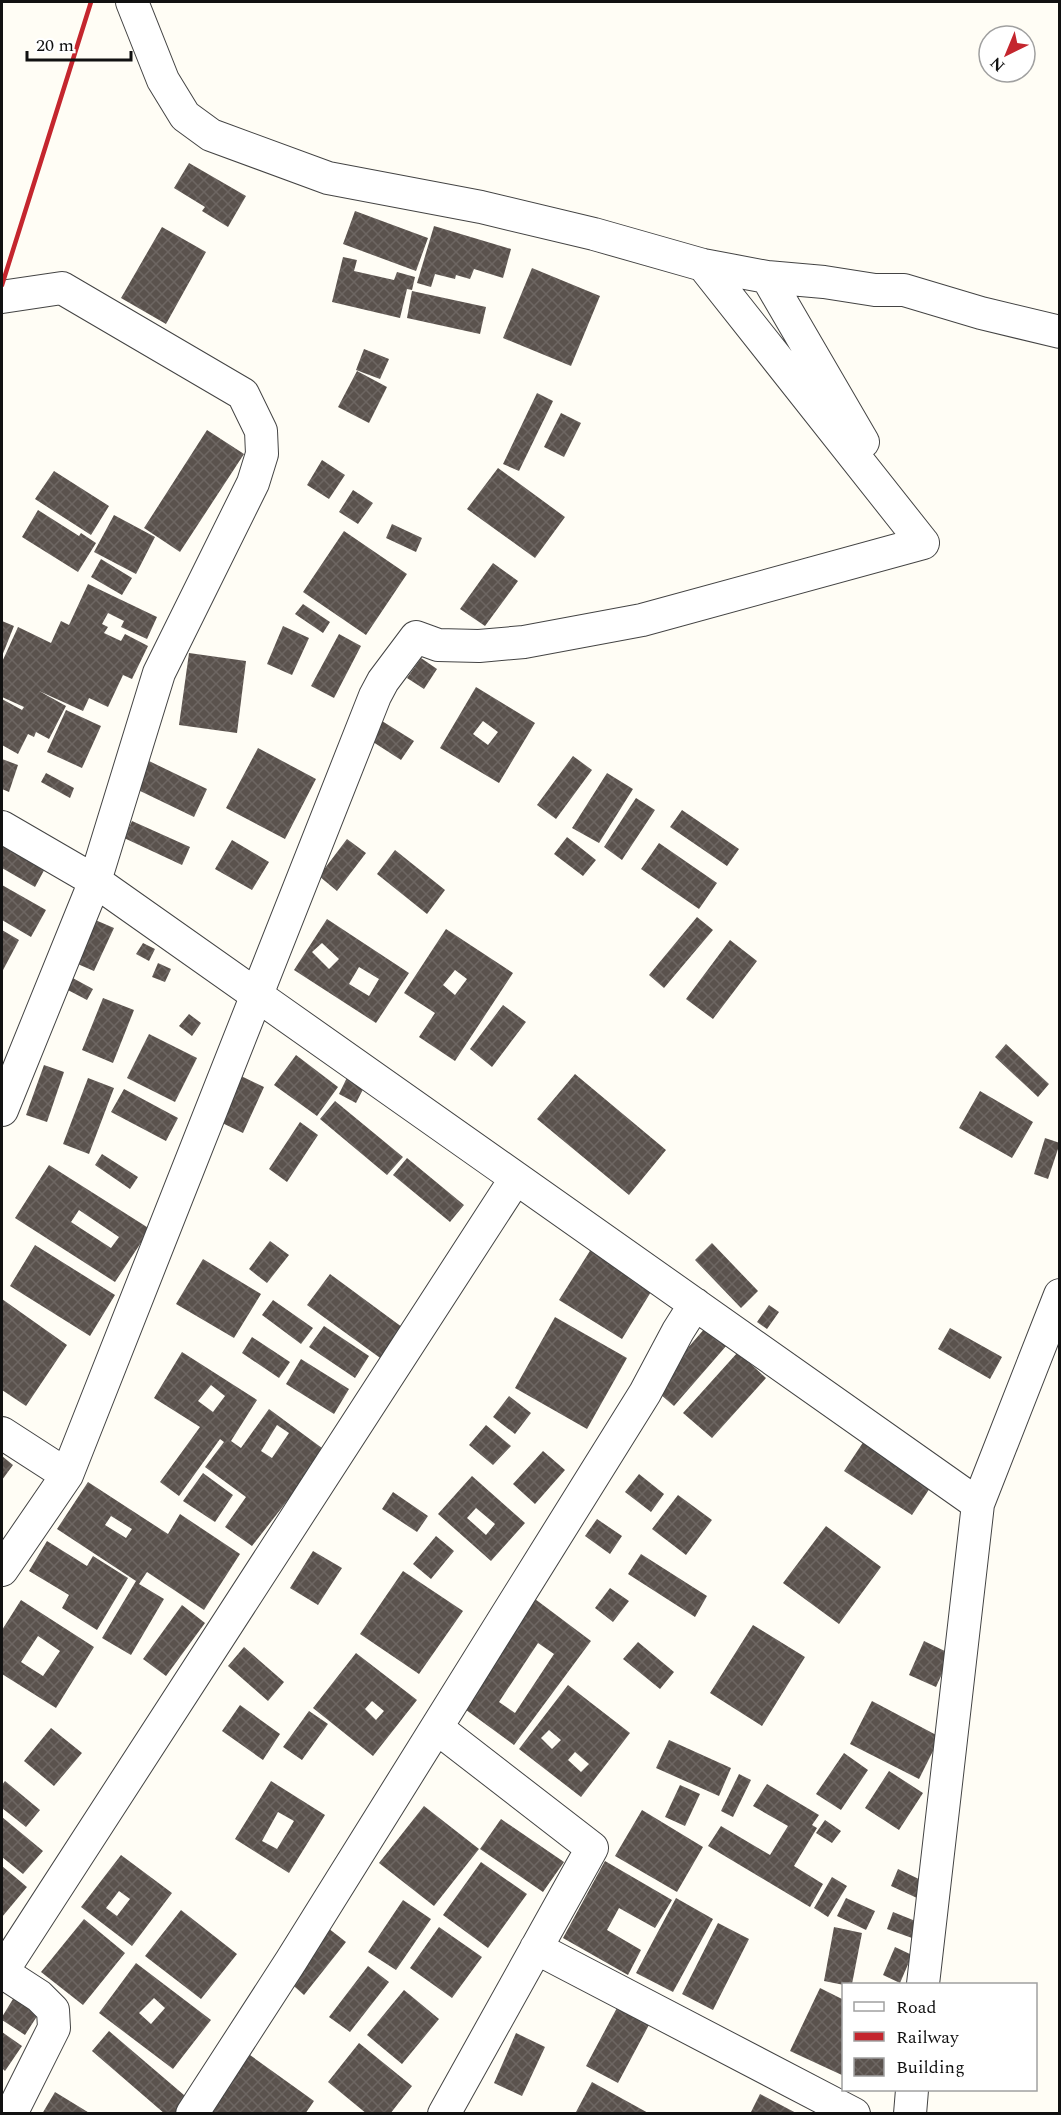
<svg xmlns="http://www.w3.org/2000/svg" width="1061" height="2115" viewBox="0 0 1061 2115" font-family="Spectral,serif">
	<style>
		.building { fill: url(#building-cross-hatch); fill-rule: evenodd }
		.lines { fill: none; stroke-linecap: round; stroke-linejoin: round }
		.street-casing { stroke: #444; stroke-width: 34 }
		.street { stroke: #fff; stroke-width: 32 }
		.rail { stroke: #c4262e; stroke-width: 4.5 }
	</style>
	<defs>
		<pattern id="building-cross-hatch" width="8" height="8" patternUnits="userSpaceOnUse" patternTransform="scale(1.5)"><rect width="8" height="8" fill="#5a524d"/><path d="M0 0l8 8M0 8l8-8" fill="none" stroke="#6d6662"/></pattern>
	</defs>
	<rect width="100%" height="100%" fill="#fffdf5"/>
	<path class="building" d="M 189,163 L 246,196 L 228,227 L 202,211 L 205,207 L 174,188 Z
		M 355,211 L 428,238 L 416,271 L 343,244 Z
		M 434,226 L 511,249 L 503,278 L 474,269 L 470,279 L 456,275 L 455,279 L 435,274 L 431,287 L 417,283 Z
		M 162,227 L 206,252 L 166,324 L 121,298 Z
		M 343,257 L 357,260 L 354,271 L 394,280 L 397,272 L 415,277 L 412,290 L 407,289 L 400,318 L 332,302 Z
		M 532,268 L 600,296 L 571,366 L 503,338 Z
		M 412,291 L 486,307 L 480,334 L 407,318 Z
		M 364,349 L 389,359 L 380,379 L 356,370 Z
		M 357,371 L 387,387 L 369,423 L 338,407 Z
		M 537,393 L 553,401 L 519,471 L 503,464 Z
		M 561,413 L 581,423 L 564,457 L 544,447 Z
		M 207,430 L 244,454 L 180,552 L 144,528 Z
		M 322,460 L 345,475 L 329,499 L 307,485 Z
		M 498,468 L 565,517 L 535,558 L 467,509 Z
		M 54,471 L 109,506 L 91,535 L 35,499 Z
		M 353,490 L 373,503 L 358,524 L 339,512 Z
		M 38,510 L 79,536 L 81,533 L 96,543 L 78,572 L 22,537 Z
		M 114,515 L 155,537 L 136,574 L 94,552 Z
		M 392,524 L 422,538 L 416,552 L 386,538 Z
		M 344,531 L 407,574 L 366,635 L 303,592 Z
		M 101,559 L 132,578 L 122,595 L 91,577 Z
		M 493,563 L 518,581 L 485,626 L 460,609 Z
		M 88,584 L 157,617 L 147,639 L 121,627 L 124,621 L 108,613 L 102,624 L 108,627 L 104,633 L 121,641 L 125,634 L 148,646 L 132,679 L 123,675 L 108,707 L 89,698 L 83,711 L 39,691 L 66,706 L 49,739 L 36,732 L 34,737 L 28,734 L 18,754 L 2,745 L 2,699 L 22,710 L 24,707 L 2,697 L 2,662 L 18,627 L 51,643 L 61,621 L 69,625 Z
		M 303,604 L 330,622 L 323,633 L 295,614 Z
		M 2,621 L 14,626 L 2,656 Z
		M 283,626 L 309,638 L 292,675 L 267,664 Z
		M 339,634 L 361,646 L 334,698 L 311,686 Z
		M 189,653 L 246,661 L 237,733 L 179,725 Z
		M 421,658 L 437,669 L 424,689 L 407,678 Z
		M 476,687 L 535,723 L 499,783 L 440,748 ZM 483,721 L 498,732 L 488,745 L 473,734 Z
		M 66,710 L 101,726 L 82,768 L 47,752 Z
		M 382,721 L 414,741 L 401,760 L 370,740 Z
		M 258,748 L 316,779 L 285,839 L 226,808 Z
		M 573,756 L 592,770 L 556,819 L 537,805 Z
		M 2,759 L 18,765 L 9,792 L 2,789 Z
		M 149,761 L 207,789 L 194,817 L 136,789 Z
		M 46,773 L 74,788 L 70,798 L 41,782 Z
		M 607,773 L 633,789 L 599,843 L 572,828 Z
		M 636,798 L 655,810 L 622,860 L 604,847 Z
		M 682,810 L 739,849 L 727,866 L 670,827 Z
		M 132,821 L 190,847 L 182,865 L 124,838 Z
		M 2,837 L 48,863 L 35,887 L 2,868 Z
		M 567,837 L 596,860 L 583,876 L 554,854 Z
		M 347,839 L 366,853 L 337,891 L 319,876 Z
		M 232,840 L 269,862 L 252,890 L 215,869 Z
		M 659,843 L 717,883 L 699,909 L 641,869 Z
		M 395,850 L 445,890 L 427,914 L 377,874 Z
		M 2,885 L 46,910 L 31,937 L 2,920 Z
		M 697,917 L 713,930 L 664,988 L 649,975 Z
		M 93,919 L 114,928 L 94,971 L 73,962 Z
		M 327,919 L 409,973 L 376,1023 L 294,970 ZM 322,943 L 339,959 L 329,969 L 312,952 ZM 359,967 L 379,979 L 369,996 L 349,984 Z
		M 446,929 L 513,973 L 455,1061 L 419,1037 L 435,1013 L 404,993 ZM 455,970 L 467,979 L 455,995 L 443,985 Z
		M 2,930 L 19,940 L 2,972 Z
		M 730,940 L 757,961 L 713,1019 L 686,999 Z
		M 143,943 L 155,949 L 149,961 L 136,954 Z
		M 158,963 L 171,969 L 165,982 L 152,977 Z
		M 69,976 L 93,989 L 87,1000 L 64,988 Z
		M 103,998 L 134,1010 L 113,1063 L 82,1050 Z
		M 503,1005 L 526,1022 L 492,1067 L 470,1049 Z
		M 189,1014 L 201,1023 L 192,1036 L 179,1026 Z
		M 149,1034 L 197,1058 L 175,1102 L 127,1078 Z
		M 1006,1044 L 1049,1084 L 1038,1097 L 995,1057 Z
		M 296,1055 L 338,1087 L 317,1116 L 274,1085 Z
		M 357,1057 L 375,1066 L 356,1103 L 339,1094 Z
		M 44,1065 L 64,1072 L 47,1122 L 26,1115 Z
		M 575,1074 L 666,1150 L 629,1195 L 537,1119 Z
		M 239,1075 L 264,1087 L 243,1133 L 218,1121 Z
		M 88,1078 L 114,1088 L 89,1154 L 63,1144 Z
		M 124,1089 L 178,1118 L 166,1141 L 111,1112 Z
		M 980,1091 L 1033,1122 L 1012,1158 L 959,1128 Z
		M 335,1101 L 403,1157 L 387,1175 L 320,1119 Z
		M 300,1122 L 318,1135 L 287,1182 L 269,1169 Z
		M 1045,1138 L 1060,1143 L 1048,1179 L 1034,1174 Z
		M 102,1154 L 138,1177 L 130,1189 L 95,1165 Z
		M 407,1158 L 464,1205 L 450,1222 L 393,1175 Z
		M 49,1165 L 150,1229 L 115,1282 L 15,1218 ZM 79,1210 L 119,1237 L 111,1248 L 71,1222 Z
		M 600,1235 L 662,1274 L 622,1339 L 559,1300 Z
		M 270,1241 L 289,1255 L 267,1283 L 249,1269 Z
		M 712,1243 L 758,1291 L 741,1308 L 695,1260 Z
		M 35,1245 L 115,1295 L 90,1336 L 10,1286 Z
		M 203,1259 L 261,1294 L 234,1338 L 176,1304 Z
		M 330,1274 L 406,1330 L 383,1360 L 307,1305 Z
		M 2,1299 L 67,1345 L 26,1406 L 2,1390 Z
		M 273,1300 L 313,1328 L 301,1344 L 262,1315 Z
		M 769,1305 L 779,1312 L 767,1329 L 757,1322 Z
		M 555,1317 L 627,1358 L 587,1429 L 515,1388 Z
		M 324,1326 L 369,1356 L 355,1378 L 309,1347 Z
		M 706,1327 L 727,1345 L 674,1406 L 653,1388 Z
		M 950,1328 L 1002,1357 L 990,1379 L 938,1349 Z
		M 252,1337 L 290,1362 L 279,1378 L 242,1353 Z
		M 182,1352 L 257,1400 L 231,1441 L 241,1448 L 269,1409 L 326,1451 L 252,1546 L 225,1527 L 246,1497 L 205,1467 L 224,1442 L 220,1439 L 179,1496 L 160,1482 L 200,1427 L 154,1398 ZM 211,1385 L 225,1396 L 213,1412 L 198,1401 ZM 277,1425 L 289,1433 L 272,1458 L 261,1451 Z
		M 738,1352 L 766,1378 L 712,1438 L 683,1413 Z
		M 301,1359 L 349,1389 L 334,1414 L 286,1384 Z
		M 509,1396 L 531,1413 L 515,1434 L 493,1417 Z
		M 486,1425 L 511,1446 L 493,1465 L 469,1445 Z
		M 868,1435 L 936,1479 L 912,1515 L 844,1471 Z
		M 543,1451 L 565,1470 L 535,1504 L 513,1484 Z
		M 2,1456 L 13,1465 L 2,1480 Z
		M 203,1473 L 233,1495 L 215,1522 L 183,1501 Z
		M 639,1474 L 664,1494 L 651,1512 L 625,1492 Z
		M 472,1476 L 525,1523 L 491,1561 L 438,1514 ZM 476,1508 L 495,1524 L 486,1535 L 467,1518 Z
		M 88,1482 L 168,1534 L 180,1514 L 240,1554 L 204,1610 L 147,1572 L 139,1584 L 164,1599 L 131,1655 L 102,1638 L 136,1581 L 57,1529 ZM 111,1516 L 132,1529 L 126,1538 L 105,1525 Z
		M 393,1492 L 428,1516 L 417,1532 L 382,1509 Z
		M 678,1495 L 712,1520 L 686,1555 L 652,1529 Z
		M 597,1519 L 622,1536 L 610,1554 L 585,1536 Z
		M 826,1526 L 881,1567 L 839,1624 L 783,1583 Z
		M 436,1536 L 454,1551 L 431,1579 L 413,1564 Z
		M 47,1541 L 87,1566 L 93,1556 L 128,1578 L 97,1630 L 62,1608 L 69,1595 L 29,1571 Z
		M 313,1551 L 342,1568 L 318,1605 L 290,1588 Z
		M 641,1554 L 707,1596 L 695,1617 L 628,1574 Z
		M 403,1571 L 463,1611 L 419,1674 L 360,1634 Z
		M 610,1588 L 629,1601 L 613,1622 L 595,1608 Z
		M 535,1599 L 591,1641 L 514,1745 L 458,1704 ZM 538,1643 L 554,1654 L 515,1713 L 499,1702 Z
		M 21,1600 L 94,1647 L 56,1708 L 2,1674 L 2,1630 ZM 38,1636 L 60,1651 L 43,1676 L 21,1662 Z
		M 182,1605 L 205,1623 L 166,1676 L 143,1659 Z
		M 753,1625 L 805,1657 L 762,1726 L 710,1693 Z
		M 924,1641 L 951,1654 L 936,1687 L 909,1675 Z
		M 638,1642 L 674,1672 L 660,1689 L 623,1659 Z
		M 244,1647 L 284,1682 L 268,1701 L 228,1666 Z
		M 356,1653 L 417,1700 L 373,1756 L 313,1708 ZM 372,1701 L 384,1711 L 376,1720 L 365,1709 Z
		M 568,1685 L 630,1733 L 581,1797 L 519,1749 ZM 549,1730 L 561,1740 L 552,1749 L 541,1738 ZM 575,1752 L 589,1764 L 581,1772 L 568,1760 Z
		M 872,1701 L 940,1737 L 919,1779 L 850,1744 Z
		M 240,1705 L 280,1734 L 263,1760 L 222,1731 Z
		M 309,1711 L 328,1724 L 302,1760 L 283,1747 Z
		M 51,1728 L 82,1753 L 54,1786 L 24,1761 Z
		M 669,1740 L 731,1768 L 719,1796 L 656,1768 Z
		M 844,1753 L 868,1770 L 841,1810 L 816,1794 Z
		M 889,1771 L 923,1793 L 899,1830 L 865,1808 Z
		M 739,1774 L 751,1780 L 733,1817 L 721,1811 Z
		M 5,1781 L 40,1810 L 26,1827 L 2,1808 L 2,1785 Z
		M 271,1781 L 325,1815 L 289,1873 L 235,1839 ZM 278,1812 L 294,1821 L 277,1849 L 262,1841 Z
		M 767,1784 L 819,1815 L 812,1825 L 817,1828 L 794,1866 L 823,1884 L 810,1907 L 708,1846 L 721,1826 L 770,1855 L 788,1826 L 753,1806 Z
		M 680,1785 L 700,1794 L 685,1826 L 665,1817 Z
		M 424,1806 L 479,1849 L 434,1906 L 379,1863 Z
		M 642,1810 L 703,1847 L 677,1892 L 615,1856 Z
		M 2,1817 L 43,1851 L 23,1874 L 2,1857 Z
		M 501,1819 L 564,1862 L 543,1892 L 480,1849 Z
		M 825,1820 L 841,1831 L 832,1843 L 816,1833 Z
		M 121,1855 L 172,1893 L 132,1946 L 81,1907 ZM 119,1891 L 130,1899 L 117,1916 L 106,1908 Z
		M 605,1861 L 672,1900 L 655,1928 L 619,1908 L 607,1930 L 641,1950 L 628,1975 L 563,1938 Z
		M 481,1862 L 527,1894 L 488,1948 L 443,1915 Z
		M 2,1866 L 27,1887 L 2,1917 Z
		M 898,1869 L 925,1882 L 917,1898 L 891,1886 Z
		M 832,1877 L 847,1886 L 828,1917 L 814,1908 Z
		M 676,1898 L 713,1919 L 673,1992 L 636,1973 Z
		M 846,1898 L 875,1911 L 866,1930 L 837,1916 Z
		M 403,1900 L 431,1919 L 396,1970 L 368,1952 Z
		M 181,1910 L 237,1954 L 201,1999 L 145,1956 Z
		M 893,1912 L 918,1922 L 912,1938 L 887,1929 Z
		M 84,1919 L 125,1953 L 83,2005 L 41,1972 Z
		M 718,1923 L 749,1939 L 713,2010 L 682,1994 Z
		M 439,1927 L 482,1957 L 452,1998 L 410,1968 Z
		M 834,1927 L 862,1933 L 852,1984 L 844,1985 L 824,1981 Z
		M 328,1928 L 346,1942 L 304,1995 L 287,1980 Z
		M 895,1947 L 912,1955 L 900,1983 L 883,1975 Z
		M 136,1963 L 211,2020 L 173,2069 L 99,2013 ZM 154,1998 L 165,2008 L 151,2024 L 139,2013 Z
		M 368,1966 L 389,1982 L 350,2032 L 329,2017 Z
		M 820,1988 L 844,2000 L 844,2076 L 790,2051 Z
		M 404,1990 L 439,2019 L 402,2064 L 367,2035 Z
		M 16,1994 L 41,2010 L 25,2035 L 2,2020 L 2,2017 Z
		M 618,2006 L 650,2023 L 618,2083 L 586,2066 Z
		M 109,2031 L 191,2101 L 180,2114 L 165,2114 L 92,2051 Z
		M 2,2032 L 22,2046 L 5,2071 L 2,2068 Z
		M 516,2033 L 545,2047 L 522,2096 L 494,2083 Z
		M 359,2043 L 412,2086 L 390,2114 L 367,2114 L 328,2082 Z
		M 250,2055 L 314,2101 L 305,2114 L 207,2114 Z
		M 592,2082 L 650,2114 L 580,2114 L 576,2112 Z
		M 55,2092 L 91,2114 L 42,2114 Z
		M 760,2094 L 798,2114 L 751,2112 Z"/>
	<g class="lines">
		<g class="street-casing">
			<path id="street" d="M 132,2 L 163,80 L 185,116 L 211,135 L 328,178 L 481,207 L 594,234 L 703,265 L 767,277 L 824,282 L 875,290 L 904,290 L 981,313 L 1060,332
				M 703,265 L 923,543
				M 767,277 L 863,442
				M 2,297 L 62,288 L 243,394 L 261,431 L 262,454 L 253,483 L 159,673 L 95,881 L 2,1110
				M 2,827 L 95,881 L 978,1504
				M 2,1433 L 67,1475
				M 2,1570 L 67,1475 L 375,696 L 383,681 L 416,637 L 438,645 L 479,646 L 524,642 L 642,620 L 923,543
				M 437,1728 L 592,1848 L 444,2114
				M 536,1948 L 854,2114
				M 923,1984 L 978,1504 L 1060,1295
				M 11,2114 L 54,2028 L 53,2010 L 39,1996 L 2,1972 L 516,1178
				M 192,2114 L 291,1961 L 645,1393 L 678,1331 L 695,1304
				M 910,2114 L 912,2090"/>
		</g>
		<use href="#street" class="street"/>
		<path class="rail" d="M 2,285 L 91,2"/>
	</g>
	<rect width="1061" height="2115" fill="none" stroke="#111111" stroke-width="6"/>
	<rect x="842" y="1983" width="195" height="108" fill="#ffffff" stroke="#a0a0a0" stroke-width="1.5"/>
	<rect x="854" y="2002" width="30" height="9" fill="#ffffff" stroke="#a0a0a0" stroke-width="1.5"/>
	<text x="896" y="2013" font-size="18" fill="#111111">Road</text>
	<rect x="854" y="2032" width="30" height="9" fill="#c4262e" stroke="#a0a0a0" stroke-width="1.5"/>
	<text x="896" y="2043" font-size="18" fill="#111111">Railway</text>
	<rect x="854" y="2058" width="30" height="18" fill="url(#building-cross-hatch)" stroke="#a0a0a0" stroke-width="1.5"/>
	<text x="896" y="2073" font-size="18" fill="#111111">Building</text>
	<g transform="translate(1007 54) rotate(223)"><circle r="28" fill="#ffffff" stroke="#a0a0a0" stroke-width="1.5"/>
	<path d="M0-4.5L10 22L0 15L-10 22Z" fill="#c4262e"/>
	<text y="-9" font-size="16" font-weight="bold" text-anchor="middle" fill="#111111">N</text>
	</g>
	<path d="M27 51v9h104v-9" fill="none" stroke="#111111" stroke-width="3"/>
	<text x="36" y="51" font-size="18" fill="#111111" stroke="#ffffff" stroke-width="4.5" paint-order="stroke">20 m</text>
</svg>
